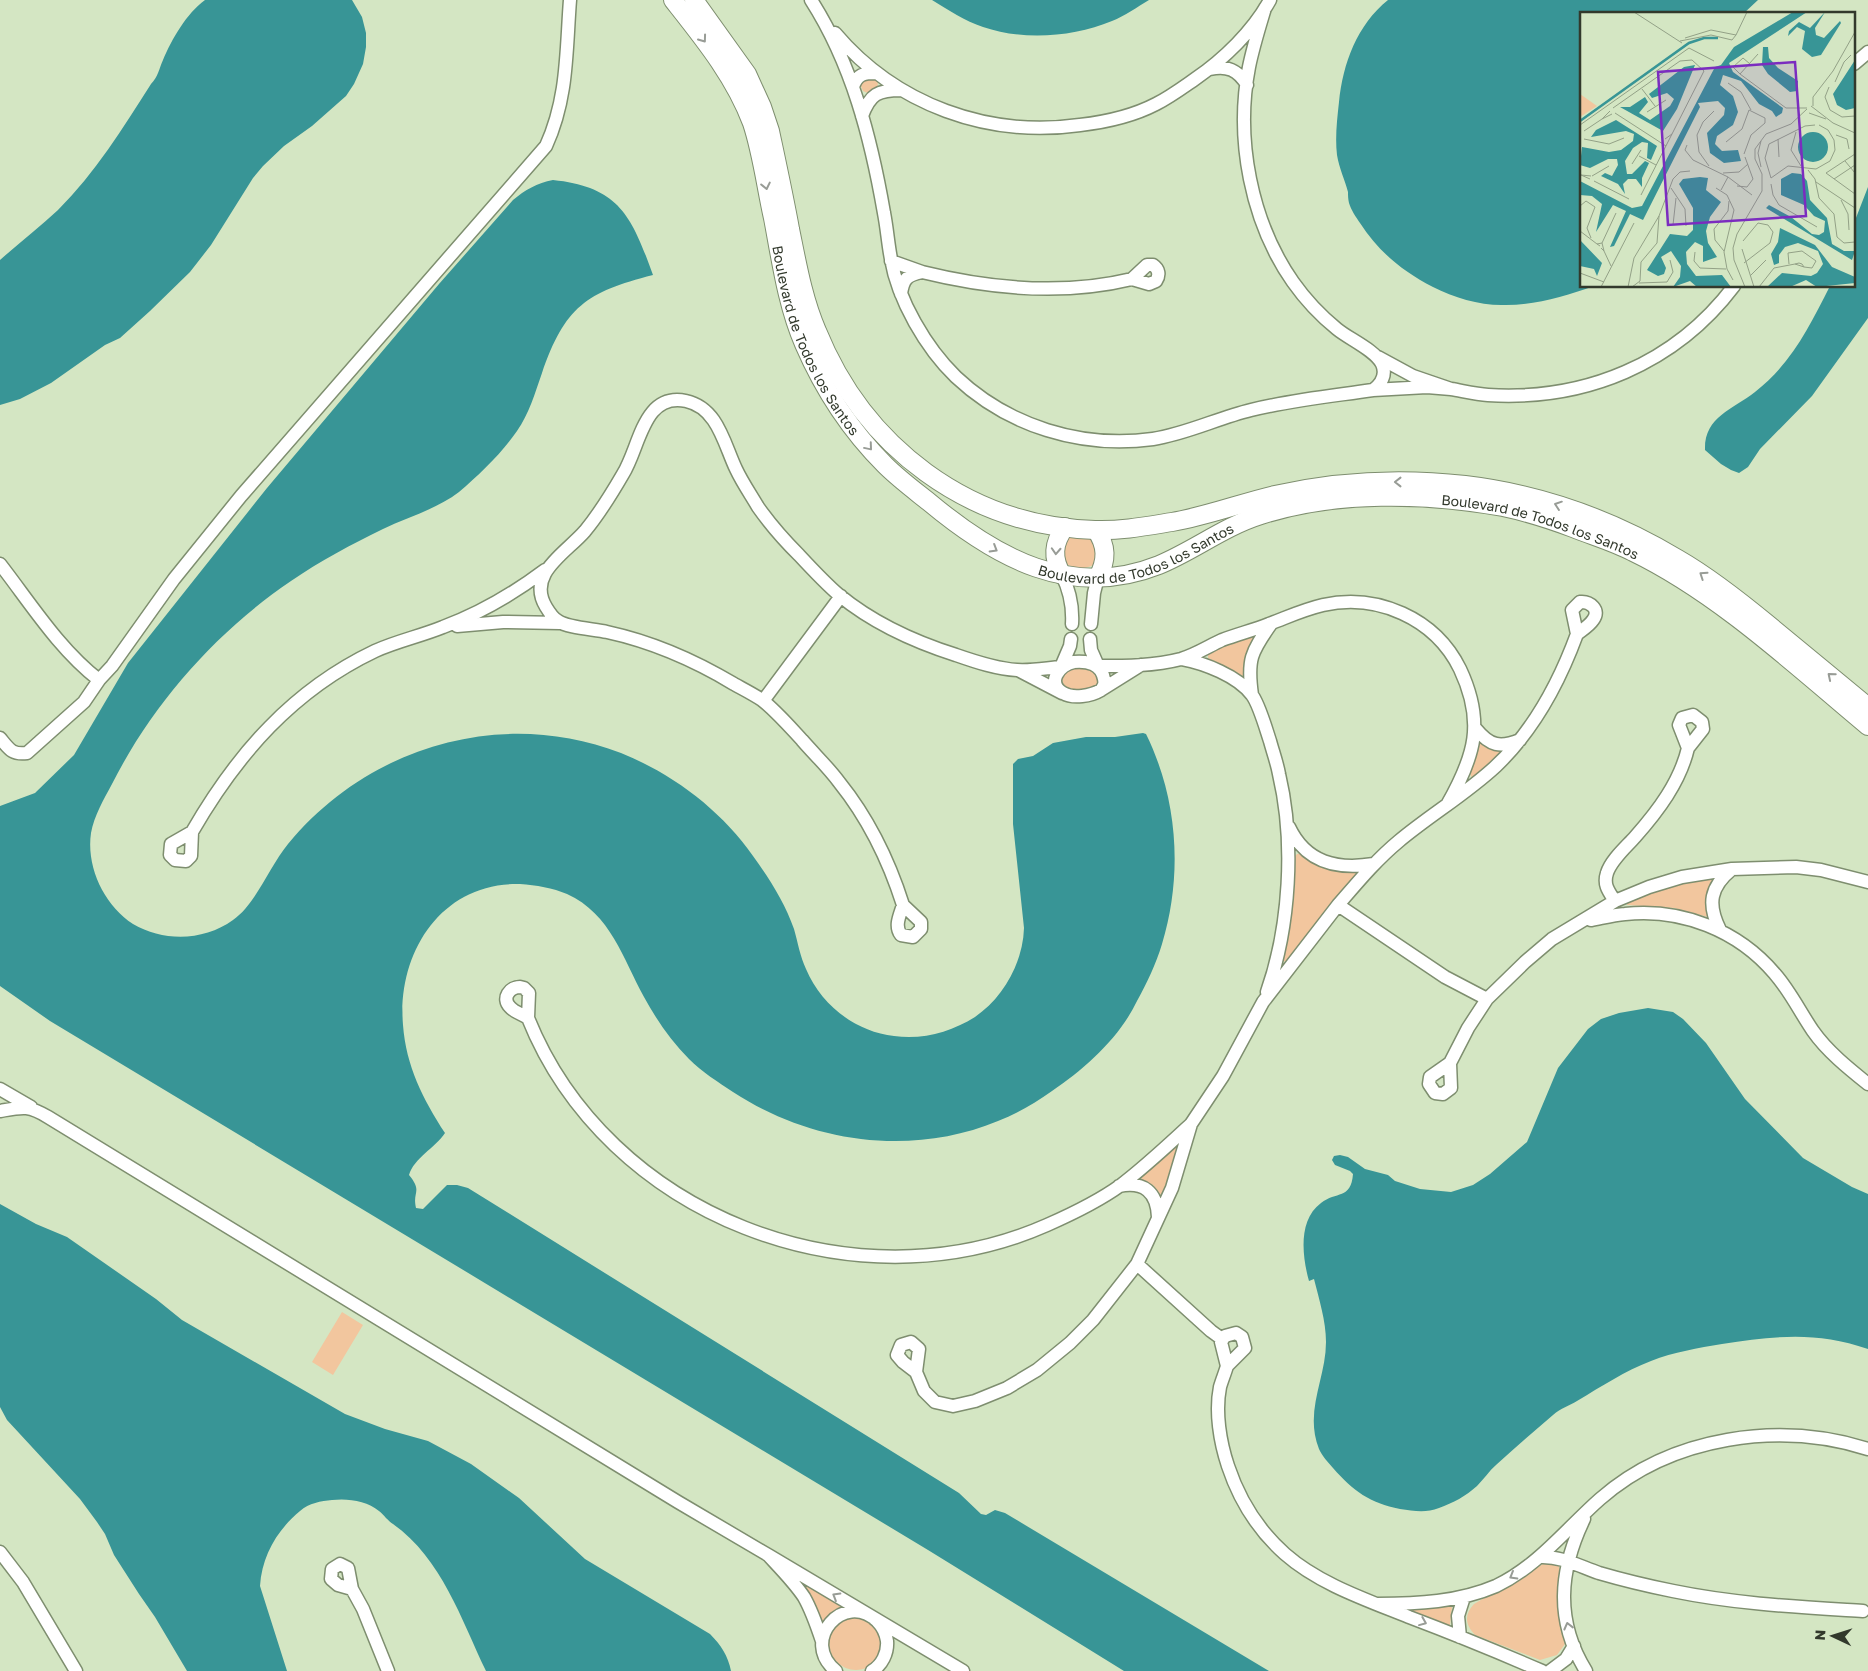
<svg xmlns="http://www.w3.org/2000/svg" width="1868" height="1671" viewBox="0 0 1868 1671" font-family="'Golos Text',sans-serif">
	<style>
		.green { fill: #f2c69e }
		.water { fill: #389596 }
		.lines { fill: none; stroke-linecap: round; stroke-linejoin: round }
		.street-casing { stroke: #7e8e6f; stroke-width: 15 }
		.secondary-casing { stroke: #7e8e6f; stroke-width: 20 }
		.street { stroke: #fff; stroke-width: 12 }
		.secondary { stroke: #fff; stroke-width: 18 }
		.oneway { stroke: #989c96 }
		.labels { text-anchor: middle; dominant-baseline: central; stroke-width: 4; stroke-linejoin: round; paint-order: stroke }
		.street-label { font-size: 14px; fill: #32392c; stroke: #d4e6c3 }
		.inset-river { fill: none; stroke: #389596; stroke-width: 2.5 }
		.inset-road { fill: none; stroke: #93a187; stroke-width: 1 }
		.view { fill: #7b2cbf; fill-opacity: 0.15; stroke: #7b2cbf; stroke-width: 2.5 }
		.inset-edge { fill: none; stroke: #32392c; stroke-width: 2.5 }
	</style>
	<rect width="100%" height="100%" fill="#d4e6c3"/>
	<path class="green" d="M 876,78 L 878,82 L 877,90 L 870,94 L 863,91 L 860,84 L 862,80 Z
		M 1073,535 L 1089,536 L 1101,548 L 1094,565 C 1083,570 1074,569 1063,562 L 1061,545 L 1066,537 Z
		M 1253,632 L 1254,639 L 1245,677 L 1208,658 L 1208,651 Z
		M 1076,667 L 1086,667 L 1101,675 L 1099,688 C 1084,689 1064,697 1062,678 L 1067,671 Z
		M 1483,741 L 1502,749 L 1501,753 L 1476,779 L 1472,778 L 1470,774 L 1479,744 Z
		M 1302,853 C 1314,860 1325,868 1339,871 C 1346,873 1353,871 1359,874 L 1287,962 L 1283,961 L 1282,956 L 1291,914 L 1295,883 L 1295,856 L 1297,854 Z
		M 1715,877 L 1710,915 L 1708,917 L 1674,908 L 1627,905 L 1627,902 L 1669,885 Z
		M 1175,1145 L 1180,1147 L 1165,1195 L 1161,1195 L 1153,1185 L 1142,1181 L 1141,1176 Z
		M 342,1312 L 363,1325 L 333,1375 L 312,1362 Z
		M 1552,1563 L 1559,1566 L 1560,1572 L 1565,1644 L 1557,1655 L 1540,1660 L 1475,1635 C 1465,1624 1464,1615 1474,1604 L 1543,1564 Z
		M 796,1574 L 847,1605 L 832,1613 L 822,1625 Z
		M 1448,1604 L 1452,1607 L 1450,1625 L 1446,1628 L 1412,1615 L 1413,1607 Z
		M829 1643a27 27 0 1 1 54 0a27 27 0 1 1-54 0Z"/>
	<path class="water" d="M 205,0 L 352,0 L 362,17 L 366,33 L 366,47 L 363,64 L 354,84 L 346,96 L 312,126 L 284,146 L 263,166 L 253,178 L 211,245 L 190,272 L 150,311 L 120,338 L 105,345 L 51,383 L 20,399 L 0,405 L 0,260 C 19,243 40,227 58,210 C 95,173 123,128 151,84 C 158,77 159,69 163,60 C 172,39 186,14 205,0 Z
		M 932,0 L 1149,0 C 1137,7 1125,16 1112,21 C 1073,37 1024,41 983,27 C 965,21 948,10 932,0 Z
		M 1388,0 L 1758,0 L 1743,14 L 1582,14 L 1582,286 L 1594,286 C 1566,296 1536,305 1506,305 C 1481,306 1455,298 1433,287 C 1402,271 1379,252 1360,223 C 1356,217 1351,210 1349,203 C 1348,199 1348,195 1348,192 C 1345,180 1339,168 1337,155 C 1335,138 1337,120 1339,102 C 1343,63 1357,25 1388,0 Z
		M 553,180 C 620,187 632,217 653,275 C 586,292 565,307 542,373 C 535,393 529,414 517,431 C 501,454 480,474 459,492 C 437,509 408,517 383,529 C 352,544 320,561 291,581 C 216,632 153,703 112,784 C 104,799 94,816 91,833 C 86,867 104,905 133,924 C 164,942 204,941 233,920 C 256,904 269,867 288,844 C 369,746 501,707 621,753 C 673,774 721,810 753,856 C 769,878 785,903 794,929 C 798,943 800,956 806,969 C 821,1005 856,1032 894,1036 C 923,1040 951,1032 975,1017 C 1003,998 1023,963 1024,928 L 1013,824 L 1013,764 L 1018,759 L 1033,756 L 1053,743 L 1086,737 L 1115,737 L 1143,733 L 1146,734 C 1178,799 1183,875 1162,944 C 1156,964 1147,983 1137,1001 C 1120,1037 1085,1069 1052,1091 C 1035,1103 1018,1113 998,1121 C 911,1157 811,1143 733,1092 C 718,1082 702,1072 689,1059 C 671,1041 656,1019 644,997 C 623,959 611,914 567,894 C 553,888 536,885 520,884 C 441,882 397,953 403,1025 C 406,1066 423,1099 445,1133 C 435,1148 414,1158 409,1175 C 423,1192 412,1191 416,1208 L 423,1209 L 447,1185 L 457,1185 L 468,1188 L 959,1493 L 981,1514 L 986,1515 L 995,1510 L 1005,1513 L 1269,1671 L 1124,1671 L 928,1550 L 50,1021 L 0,986 L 0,806 L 35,793 L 74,755 L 128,663 L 267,488 L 439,284 L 513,200 C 525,190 537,183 553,180 Z
		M 1868,187 L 1868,318 L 1812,396 L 1760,449 L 1748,467 L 1739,473 L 1731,470 L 1721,464 L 1705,450 C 1704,417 1732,410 1755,392 C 1792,363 1809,327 1830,286 L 1854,286 L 1854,223 Z
		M 1648,1008 L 1673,1012 L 1683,1019 L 1706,1043 L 1745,1099 L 1803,1158 L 1852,1187 L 1868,1194 L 1868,1349 C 1816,1331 1775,1336 1722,1344 C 1698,1348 1674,1352 1651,1361 C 1625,1371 1602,1386 1577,1401 C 1569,1406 1561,1408 1553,1415 C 1534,1431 1515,1448 1496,1465 C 1489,1471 1484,1479 1477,1486 C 1466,1496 1453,1503 1439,1508 C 1426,1513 1414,1511 1400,1509 C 1370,1503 1353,1491 1333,1468 C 1328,1462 1322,1456 1319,1449 C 1304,1411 1326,1379 1326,1342 C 1326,1321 1319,1299 1314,1279 L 1309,1281 C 1302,1256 1298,1220 1321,1203 C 1336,1191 1351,1200 1353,1174 L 1350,1171 L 1335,1165 L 1332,1160 L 1334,1156 L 1340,1155 L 1348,1157 L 1365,1169 L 1388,1175 L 1395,1181 L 1420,1189 L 1451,1192 L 1473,1185 L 1490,1174 L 1527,1142 L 1558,1068 L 1588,1029 L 1601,1019 L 1619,1013 Z
		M 0,1204 L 36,1224 L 67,1237 L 156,1299 L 182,1320 L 345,1414 L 385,1429 L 428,1441 L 471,1464 L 519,1498 L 585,1559 L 710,1634 C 721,1645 728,1656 731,1671 L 486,1671 C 461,1619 442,1559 393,1524 C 388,1521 384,1515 379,1511 C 367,1501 348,1498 332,1500 C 321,1501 309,1503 300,1511 C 277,1530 262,1556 260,1586 L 287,1671 L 187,1671 L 155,1617 L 139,1594 L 114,1555 L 105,1534 L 97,1522 L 80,1499 L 7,1420 L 0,1407 Z"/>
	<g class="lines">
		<g class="street-casing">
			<path id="street" d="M 811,0 C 852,64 871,138 884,213 C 887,228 888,244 891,259 C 898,300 926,348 956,377 C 1008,426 1081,449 1153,439 C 1186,434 1218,418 1251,410 C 1291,400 1332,396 1373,390 C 1381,384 1387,375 1382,364 C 1375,350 1349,339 1337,329 C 1321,316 1305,299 1293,282 C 1251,222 1235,139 1249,67 C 1253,47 1259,28 1265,8
				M 835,33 C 896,105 988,138 1080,125 C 1106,122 1133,116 1156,104 C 1170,97 1182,88 1195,79 C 1224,59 1253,31 1270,0
				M 1854,64 L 1868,52
				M 1210,69 C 1227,65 1238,70 1247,85
				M 853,87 C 857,74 864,73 876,73
				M 862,116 C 870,94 878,90 901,90
				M 891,261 L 922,272 C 907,275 903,279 901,294
				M 1147,265 L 1153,265 C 1159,269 1160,275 1156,281 L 1149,284 L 1132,279 Z
				M 922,272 C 991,289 1062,296 1132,279
				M 1451,389 C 1463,391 1476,394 1488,395 C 1585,401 1675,364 1734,286
				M 1373,390 L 1427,387 L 1451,389 L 1413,376 L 1378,357
				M 0,564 C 31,604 59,649 99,680 L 112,666 L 174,579 L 241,496 L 546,146 C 568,98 566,51 570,0
				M 1062,575 C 1070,591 1073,607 1072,624
				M 1580,602 C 1590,601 1601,610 1593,620 C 1589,626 1582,630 1577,634 L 1572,610 Z
				M 1091,624 L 1094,593 L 1098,577
				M 457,626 L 503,622 L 560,623
				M 1090,639 L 1091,650 L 1098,666 C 1125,666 1154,666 1181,659 C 1195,655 1209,646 1222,640 C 1238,634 1254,630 1269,624 C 1288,617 1302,610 1323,605 C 1377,593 1435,618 1460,669 C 1485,722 1475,756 1447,805
				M 1182,659 C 1204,663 1238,676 1252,695 C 1259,704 1266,729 1270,741 C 1273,752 1277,763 1279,774 C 1295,842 1290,926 1267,992
				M 1074,662 C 1087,661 1101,663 1104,679 C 1105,684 1104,686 1101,690 C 1091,696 1073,699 1063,693 C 1046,683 1059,665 1074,662 Z
				M 1020,671 L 1062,693
				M 1101,690 L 1141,665
				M 1252,695 C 1247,660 1251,652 1271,624
				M 763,701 L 841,596
				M 1693,715 L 1702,722 L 1703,729 L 1688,748 L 1679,725 L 1682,718 Z
				M 1476,729 C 1490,746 1500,748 1520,740
				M 0,738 C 9,749 12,755 27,753 L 84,702 L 99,680
				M 1289,827 C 1306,863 1337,870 1374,864
				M 192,832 C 237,754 293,690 375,651 C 397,641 421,636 443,627 C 481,613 513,594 545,570
				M 192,832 L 191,856 L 186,861 L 175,860 L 170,855 L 171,844 Z
				M 1615,901 C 1609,892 1603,885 1607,873 C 1611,860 1626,847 1635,837 C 1658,811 1680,782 1688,748
				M 903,905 C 889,861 868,818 839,782 C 828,767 814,754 802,740 C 789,726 776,711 762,700 C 753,694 743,689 734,684 C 694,660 653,642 607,632 C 594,629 568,628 558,621 C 553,618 549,612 546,607 C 526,574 566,553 585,531 C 599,514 612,493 623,474 C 640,447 643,392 686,401 C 718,408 724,444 736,469 C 742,482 751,495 758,507 C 770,524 784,540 799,555 C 812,569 825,583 839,595 C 873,623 915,642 956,655 C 976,662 997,669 1017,670 C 1032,671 1047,668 1061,667 L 1070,646 L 1071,639
				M 903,905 L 921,922 L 921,929 L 913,937 L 901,935 C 894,926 900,915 903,905 Z
				M 1338,905 C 1357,883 1376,860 1399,841 C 1430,815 1466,794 1496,766 C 1534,730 1559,683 1577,634
				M 1591,920 C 1602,918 1613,915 1625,914 C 1681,908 1738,930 1775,974 C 1790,991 1800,1012 1813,1031 C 1827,1051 1848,1068 1868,1084
				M 1720,930 C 1707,904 1710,887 1732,869
				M 520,987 L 524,988 L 529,993 L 528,1018 C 522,1014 514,1012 510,1007 C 501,998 510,987 520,987 Z
				M 528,1018 C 607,1215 853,1311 1047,1225 C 1072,1214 1099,1201 1121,1185 C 1146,1166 1168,1145 1191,1124
				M 1450,1063 L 1468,1028 L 1487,999 L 1525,962 L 1552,939 L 1615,901 L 1649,887 L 1682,877 L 1732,869 L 1796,867 L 1821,870 L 1868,882
				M 1450,1063 L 1451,1088 L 1443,1094 L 1435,1093 L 1429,1084 L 1430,1077 Z
				M 0,1089 L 31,1107
				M 0,1111 C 23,1107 28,1105 48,1117 L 678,1502 L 768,1555
				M 1119,1186 C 1144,1181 1157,1192 1158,1217
				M 1137,1264 L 1211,1331 L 1222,1339
				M 1236,1333 L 1242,1337 L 1245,1348 L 1227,1366 L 1221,1342 L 1225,1336 Z
				M 911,1342 L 919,1349 L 916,1372 L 903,1362 L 897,1355 L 901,1345 Z
				M 1227,1366 C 1225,1373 1222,1380 1220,1387 C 1215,1412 1220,1442 1228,1466 C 1239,1499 1258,1530 1285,1554 C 1319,1584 1367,1600 1409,1617 C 1454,1634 1498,1652 1542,1671
				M 916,1372 L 924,1391 L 935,1402 L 953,1406 L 975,1401 L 1007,1388 L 1037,1370 L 1070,1343 L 1093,1320 L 1137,1264 L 1172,1188 L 1191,1124 L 1223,1076 L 1263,1002 L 1338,905 L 1445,977 L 1487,999
				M 1584,1519 C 1559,1571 1555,1621 1586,1671
				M 0,1552 L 23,1582 L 76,1671
				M 1540,1557 C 1561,1556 1579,1566 1599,1573 C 1623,1580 1648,1586 1673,1591 C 1736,1604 1799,1607 1863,1611
				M 340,1564 L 348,1568 L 352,1589 L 338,1585 L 331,1579 L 332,1569 Z
				M 352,1589 L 363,1609 L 388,1671
				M 1377,1604 C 1417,1604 1459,1602 1496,1586 C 1538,1566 1566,1529 1600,1499 C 1672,1436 1779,1421 1868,1449
				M 1460,1637 L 1458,1616 L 1464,1597
				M 822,1641 C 817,1626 812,1611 804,1597 C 794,1582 780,1568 768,1555 L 963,1671
				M 836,1671 C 799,1641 844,1590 877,1621 C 882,1626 886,1634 887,1641 C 888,1653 882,1665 872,1671
				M 1550,1671 L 1566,1659 L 1574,1646"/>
		</g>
		<g class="secondary-casing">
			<g id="secondary">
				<path id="s1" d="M 673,0 C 703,38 735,77 752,123 C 762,153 766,187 773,218 C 781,260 787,305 804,344 C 823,388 851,431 885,465 C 899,479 914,490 929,502 C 996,558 1071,600 1159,565 C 1195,550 1223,527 1261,515 C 1335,491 1426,493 1503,507 C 1527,512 1549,519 1573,528 C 1593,536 1614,542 1633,552 C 1718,593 1796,666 1868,726"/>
				<path d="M 694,0 L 747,74 L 762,107 L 770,131 C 777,164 784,196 790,229 C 797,263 803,299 817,331 C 864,447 968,526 1095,530 C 1121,531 1147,526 1172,522 C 1207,516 1241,503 1275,495 C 1337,481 1403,478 1465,485 C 1541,494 1613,520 1678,559 C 1711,578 1741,602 1770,626 C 1803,653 1835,680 1868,707"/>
				<path d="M 1096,530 C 1107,546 1107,560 1098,577"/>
				<path d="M 1062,575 C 1052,558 1053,543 1065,527"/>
			</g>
		</g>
		<use href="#street" class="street"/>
		<use href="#secondary" class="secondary"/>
	</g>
	<defs><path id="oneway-chevron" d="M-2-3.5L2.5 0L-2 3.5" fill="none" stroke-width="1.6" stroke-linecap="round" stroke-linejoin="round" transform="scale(1.25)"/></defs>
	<g class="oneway">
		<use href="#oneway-chevron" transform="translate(703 39) rotate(54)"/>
		<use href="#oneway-chevron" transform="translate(766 186) rotate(78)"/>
		<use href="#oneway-chevron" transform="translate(869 447) rotate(50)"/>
		<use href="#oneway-chevron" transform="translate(1398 482) rotate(-180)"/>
		<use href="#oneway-chevron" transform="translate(1558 505) rotate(-161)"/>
		<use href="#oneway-chevron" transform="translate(994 549) rotate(31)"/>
		<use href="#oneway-chevron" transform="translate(1056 551) rotate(93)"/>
		<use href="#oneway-chevron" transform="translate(1703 575) rotate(-146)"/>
		<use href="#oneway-chevron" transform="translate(1831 676) rotate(-140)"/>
		<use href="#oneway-chevron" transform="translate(1513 1576) rotate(150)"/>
		<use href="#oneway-chevron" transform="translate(836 1596) rotate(-149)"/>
		<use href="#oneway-chevron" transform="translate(1423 1622) rotate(22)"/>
		<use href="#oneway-chevron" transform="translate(1568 1626) rotate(-104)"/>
	</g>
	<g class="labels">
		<g class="street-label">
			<text stroke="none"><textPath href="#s1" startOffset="375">Boulevard de Todos los Santos</textPath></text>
			<text stroke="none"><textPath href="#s1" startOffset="1229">Boulevard de Todos los Santos</textPath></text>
			<text stroke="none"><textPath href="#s1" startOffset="810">Boulevard de Todos los Santos</textPath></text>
		</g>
	</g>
	<g transform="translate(1580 12)">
		<rect width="275" height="275" fill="#d4e6c3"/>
		<path d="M 0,82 L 17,94 L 0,105 Z" fill="#f2c69e"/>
		<path d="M 213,0 L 227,0 L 149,51 L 153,60 L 203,96 L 202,101 L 196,105 L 192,99 L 179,92 L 161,69 L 143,63 L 140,73 L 153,84 L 158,100 L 153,113 L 137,124 L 135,132 L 142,139 L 158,138 L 161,149 L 144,151 L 130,141 L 127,121 L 144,103 L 145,96 L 138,89 L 118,91 L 120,95 L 63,208 L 50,202 L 34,234 L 30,235 L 46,199 L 33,193 L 16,220 L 22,192 L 12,184 L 0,183 L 0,169 L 52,196 L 62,194 L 135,55 L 141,53 L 154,35 ZM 245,0 L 235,16 L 236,23 L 244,26 L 260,9 L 261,11 L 241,43 L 232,45 L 222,37 L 225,19 L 217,15 L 208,24 L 209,19 L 219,10 L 230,16 ZM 183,35 L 188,35 L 189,46 L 198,56 L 218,69 L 217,79 L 210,80 L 188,62 L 182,53 ZM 275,48 L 275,96 L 266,98 L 257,93 L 253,82 ZM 115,53 L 97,97 L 83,119 L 40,95 L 50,95 L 65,85 L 68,90 L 59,101 L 70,108 L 90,94 L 94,87 L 87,81 L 72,86 L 69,82 L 104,55 ZM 36,108 L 77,134 L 71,148 L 67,146 L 68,131 L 62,130 L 53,136 L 45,149 L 47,162 L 52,162 L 65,149 L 69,151 L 62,166 L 62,175 L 56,167 L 48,167 L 43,172 L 45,182 L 38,172 L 21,164 L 25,161 L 32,164 L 38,153 L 37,147 L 28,147 L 10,156 L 0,153 L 2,135 L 29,140 L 41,138 L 53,129 L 54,122 L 46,119 L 11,125 L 16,118 ZM218 135a15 15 0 1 1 30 0a15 15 0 1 1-30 0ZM 212,161 L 221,162 L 227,169 L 230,188 L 247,206 L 252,232 L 264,239 L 275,239 L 272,248 L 186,196 L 189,193 L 211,205 L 232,222 L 239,223 L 244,220 L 245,209 L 234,204 L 224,193 L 201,183 L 201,167 ZM 120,165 L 128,166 L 126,178 L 141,190 L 130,205 L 126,219 L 128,231 L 137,245 L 123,250 L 123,234 L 115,230 L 106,240 L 107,252 L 116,264 L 142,263 L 151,275 L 117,275 L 110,269 L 93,275 L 100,265 L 101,254 L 91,239 L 81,245 L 86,256 L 84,262 L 78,264 L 67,258 L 90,222 L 107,224 L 113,218 L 113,196 L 99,172 L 103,167 ZM 200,216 L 235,233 L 252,255 L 275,265 L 275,271 L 237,275 L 226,268 L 210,275 L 187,275 L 202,261 L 231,264 L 237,261 L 243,252 L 238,239 L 218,231 L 205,235 L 199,243 L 199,251 L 194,253 L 191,242 L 198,230 ZM 0,228 L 22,251 L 17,264 L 14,257 L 0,254 Z" fill="#389596"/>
		<path class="inset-river" d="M 0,109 L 109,31 L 124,26 L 138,26"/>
		<path class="inset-road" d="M 54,0 L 102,31M 105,26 L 131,18 L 156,23 L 167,0M 100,29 L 131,23 L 152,28 L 156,23M 178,42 L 160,62 L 206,96 L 227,96M 160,62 L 153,55 L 163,46 L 170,52M 255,70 L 264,50 L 271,43M 148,71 L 161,80 L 171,98M 249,75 L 245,85 L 250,98 L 262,105 L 275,104M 62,77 L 75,94M 231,94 L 253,111 L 275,121M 233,94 L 233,85 L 253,59 L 275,20M 33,96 L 100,49 L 112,48 L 124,59 L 92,122M 30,99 L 22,107 L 32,102M 67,100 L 86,88M 35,101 L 86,134M 229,101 L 246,107M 0,113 L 109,36 L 134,49M 235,113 L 225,114 L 189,132 L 185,146 L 191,166 L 208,154 L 236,157 L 250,149 L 255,138 L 254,128 L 248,118 L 239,113M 4,119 L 22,107M 216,120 L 211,138 L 221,154M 256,123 L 267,127 L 269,137M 4,127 L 29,132 L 44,126M 198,127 L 199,145M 146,130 L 162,117 L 169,98 L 185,106 L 185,111 L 171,123 L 164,142M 107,133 L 105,138 L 113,148 L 148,165 L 141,178M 275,142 L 246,161 L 275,182M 59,144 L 76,153M 265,149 L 275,161M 52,152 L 61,138M 129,154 L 119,140 L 117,123 L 123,110 L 134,99M 181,155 L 178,141 L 181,129M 228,158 L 235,167 L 239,186 L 254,202 L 257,225 L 264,231 L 275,230M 143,161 L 159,160 L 168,152M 12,164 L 29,154M 148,165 L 172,183M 10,167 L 1,163 L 11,164M 254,167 L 275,153M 14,169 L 49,187M 236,170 L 275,196M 191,172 L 193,183 L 199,193 L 237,215M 157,174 L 167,175 L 173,167 L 165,145M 91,176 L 105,197 L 106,214M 136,176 L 147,183 L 154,198 L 144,240 L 147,257 L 153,268M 61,183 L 92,122 L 85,127M 261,188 L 268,202 L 269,218M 0,194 L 6,189 L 15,195 L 7,216 L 11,226M 93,213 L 96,186M 0,219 L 17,232M 163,229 L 178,211 L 188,213 L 193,220 L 190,231 L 164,251M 22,231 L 36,201M 20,234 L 17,232 L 22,231 L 24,239 L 21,236M 162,237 L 174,275M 24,239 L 31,254M 144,239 L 135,228 L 134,217 L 148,199 L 149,189M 115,240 L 114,249 L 120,256 L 146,257M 219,251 L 222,252 L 224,255 L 215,252 ZM 209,252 L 208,241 L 222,239 L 236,249 L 232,256 L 224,255M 0,261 L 24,270M 170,264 L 186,248M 59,271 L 87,270 L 93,260 L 90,248M 21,275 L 54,211M 48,275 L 54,246 L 79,204M 52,275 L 60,269 L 61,250 L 77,231 L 79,204 L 93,167 L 100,160 L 110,159M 165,275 L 154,248 L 153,236 L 157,222 L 182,179 L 182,162 L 175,147 L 175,137 L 186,122 L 211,112 L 227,97M 179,275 L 194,256 L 215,252"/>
		<path class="view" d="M 215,50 L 226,204 L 88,213 L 78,60 Z"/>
		<rect width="275" height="275" class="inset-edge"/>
	</g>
	<g transform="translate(1833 1636) rotate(274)" stroke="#d4e6c3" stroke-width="4" paint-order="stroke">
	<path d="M0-4L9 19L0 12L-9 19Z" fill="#32392c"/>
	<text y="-8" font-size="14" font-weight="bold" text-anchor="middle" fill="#32392c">N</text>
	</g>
</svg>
